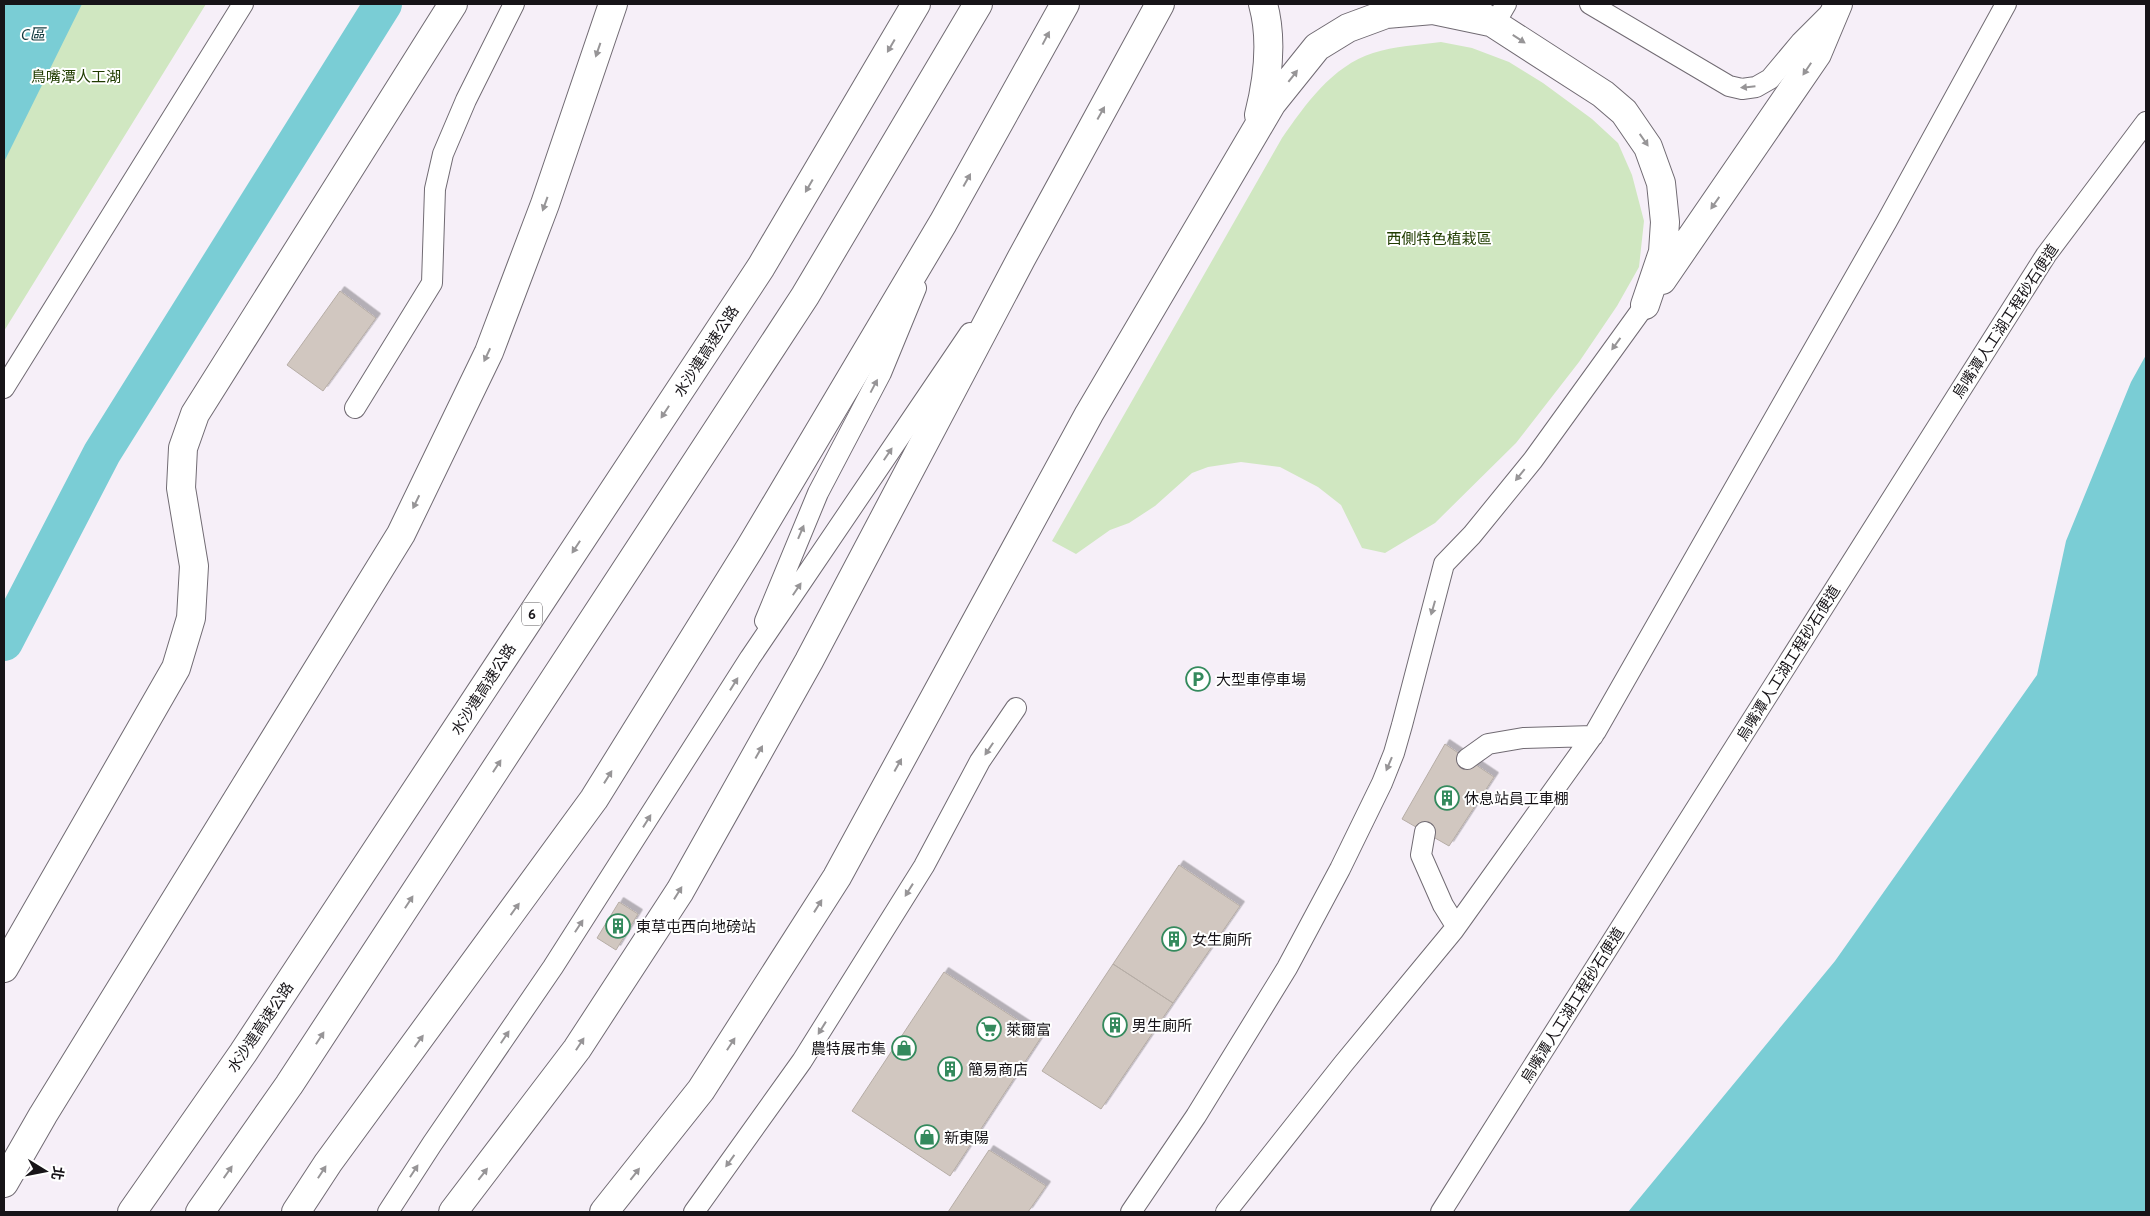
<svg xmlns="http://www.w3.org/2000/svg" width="2150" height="1216" viewBox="0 0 2150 1216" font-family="'PT Sans','Noto Sans TC',sans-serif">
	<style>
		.green { fill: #d0e7c1 }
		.water { fill: #7acdd5 }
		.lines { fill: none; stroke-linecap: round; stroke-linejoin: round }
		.canal { stroke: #7acdd5; stroke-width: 38 }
		.building { fill: #d1c7c0; stroke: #b6ada6; filter: url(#shadow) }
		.service-casing { stroke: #716b73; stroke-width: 22 }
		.minor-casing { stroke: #716b73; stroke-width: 30 }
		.motorway-casing { stroke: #716b73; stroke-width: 30 }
		.service { stroke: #fff; stroke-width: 20 }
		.minor { stroke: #fff; stroke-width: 28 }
		.motorway { stroke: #fff; stroke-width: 28 }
		.oneway { fill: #979597 }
		.labels { text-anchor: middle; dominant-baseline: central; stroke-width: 4; stroke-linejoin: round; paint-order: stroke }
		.shield { fill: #fff; stroke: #5d5a5d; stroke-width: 1 }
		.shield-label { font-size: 14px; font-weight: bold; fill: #171418 }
		.park-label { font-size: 15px; fill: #203c01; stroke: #fff }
		.street-label { font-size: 15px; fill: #171418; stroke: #fff }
		.poi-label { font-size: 15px; fill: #171418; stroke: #fff; text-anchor: start }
		.water-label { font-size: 16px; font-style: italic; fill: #123a3e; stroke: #fff }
	</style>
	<defs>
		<filter id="shadow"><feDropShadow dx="4.5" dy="-4.5" stdDeviation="0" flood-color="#0004"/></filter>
	</defs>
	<rect width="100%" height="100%" fill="#f6eff8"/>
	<path class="green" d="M 4,4 L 206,4 L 4,331 Z
		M 1441,42 L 1472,48 L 1509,62 L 1543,83 L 1592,119 L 1618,143 L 1632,175 L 1644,221 L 1639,267 L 1617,306 L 1579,362 L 1516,443 L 1435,523 L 1385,553 L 1362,548 L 1341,505 L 1318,487 L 1280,467 L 1241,462 L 1208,467 L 1192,473 L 1155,506 L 1129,523 L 1110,530 L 1076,554 L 1052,541 L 1282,138 C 1305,105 1332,66 1373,53 C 1394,46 1419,45 1441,42 Z"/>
	<path class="water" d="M 4,4 L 82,4 L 4,162 Z
		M 2146,355 L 2146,1212 L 1628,1212 L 1835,961 L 2037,675 L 2066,541 L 2131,382 Z"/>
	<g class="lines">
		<path class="canal" d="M 4,642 L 102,453 L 383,4"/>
	</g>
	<path class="building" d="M 340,291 L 376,318 L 323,391 L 287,365 Z
		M 1445,744 L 1494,777 L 1449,846 L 1402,819 Z
		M 1179,865 L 1240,906 L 1173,1003 L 1113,964 Z
		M 619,902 L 638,914 L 616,950 L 597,938 Z
		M 1113,964 L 1173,1003 L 1101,1109 L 1042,1071 Z
		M 944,972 L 1042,1036 L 950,1176 L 852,1111 Z
		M 989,1150 L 1046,1186 L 1028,1212 L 948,1212 Z"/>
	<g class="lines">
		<g class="service-casing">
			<path id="service" d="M 1590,4 L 1729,86 L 1742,89 L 1756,87 L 1770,79 L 1801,42 L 1831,12
				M 1495,23 L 1506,4
				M 4,388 L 243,4
				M 355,408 L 432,283 L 435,189 L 443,154 L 466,100 L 514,4
				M 765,621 L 818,493 L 881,373 L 916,288
				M 1467,759 L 1488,744 L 1523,738 L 1593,736
				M 1425,832 L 1421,855 L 1443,905 L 1456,926
				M 388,1212 L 432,1144 L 553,967 L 750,658 L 970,333
				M 694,1212 L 802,1061 L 924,866 L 980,761 L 1016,708
				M 1131,1212 L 1196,1116 L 1287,968 L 1340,869 L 1382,783 L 1394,753 L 1402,725 L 1444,564 L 1472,535 L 1533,460 L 1645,305
				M 1226,1212 L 1344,1063 L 1453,931 L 1596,731 L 1887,221 L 2006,4
				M 1441,1212 L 2046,255 L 2146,122"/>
		</g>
		<g class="minor-casing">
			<path id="minor" d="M 4,968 L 176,668 L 191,618 L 194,566 L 181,488 L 183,448 L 195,414 L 453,4"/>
		</g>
		<g class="motorway-casing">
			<path id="motorway" d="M 1479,14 L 1603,94 L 1624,112 L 1648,147 L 1661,183 L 1665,222 L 1663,252 L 1645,305
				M 1259,115 C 1268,79 1273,40 1263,4
				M 1662,280 L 1817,54 L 1838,4
				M 4,1183 L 43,1115 L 401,534 L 489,352 L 545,204 L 613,4
				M 132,1212 L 243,1053 L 761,267 L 916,4
				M 200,1212 L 289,1085 L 805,296 L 978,4
				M 296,1212 L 328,1163 L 594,799 L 750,548 L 943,223 L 1065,4
				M 453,1212 L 577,1049 L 680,891 L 809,661 L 1021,259 L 1160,4
				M 604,1212 L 701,1090 L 837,877 L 1089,414 L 1272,103 L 1317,47 L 1348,28 L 1386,14 L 1433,10 L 1495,23"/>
		</g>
		<use href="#service" class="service"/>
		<use href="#minor" class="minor"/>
		<use href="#motorway" class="motorway"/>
	</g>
	<defs><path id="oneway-solid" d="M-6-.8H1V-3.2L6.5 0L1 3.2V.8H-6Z" transform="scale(1.25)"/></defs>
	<g class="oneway">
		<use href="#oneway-solid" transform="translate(1046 38) rotate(-62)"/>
		<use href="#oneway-solid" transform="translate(1519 39) rotate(33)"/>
		<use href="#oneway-solid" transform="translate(891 46) rotate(120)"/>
		<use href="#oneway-solid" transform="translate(598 50) rotate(109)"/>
		<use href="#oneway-solid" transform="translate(1807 69) rotate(124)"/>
		<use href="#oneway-solid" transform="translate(1293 76) rotate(-52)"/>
		<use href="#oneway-solid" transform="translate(1748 87) rotate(174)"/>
		<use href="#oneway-solid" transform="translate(1101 113) rotate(-61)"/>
		<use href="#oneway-solid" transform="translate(1644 140) rotate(55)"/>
		<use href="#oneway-solid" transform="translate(967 180) rotate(-61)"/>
		<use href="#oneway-solid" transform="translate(809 186) rotate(120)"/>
		<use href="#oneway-solid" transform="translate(1715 203) rotate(125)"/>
		<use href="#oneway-solid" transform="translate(545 204) rotate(110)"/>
		<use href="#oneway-solid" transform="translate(1616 344) rotate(126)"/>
		<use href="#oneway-solid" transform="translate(487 355) rotate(115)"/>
		<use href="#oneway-solid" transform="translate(874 386) rotate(-62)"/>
		<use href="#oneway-solid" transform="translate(665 412) rotate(123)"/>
		<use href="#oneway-solid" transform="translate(888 454) rotate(-56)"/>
		<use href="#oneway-solid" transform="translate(1520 475) rotate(129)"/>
		<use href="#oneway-solid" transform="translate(416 502) rotate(116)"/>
		<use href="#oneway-solid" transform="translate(801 532) rotate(-67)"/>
		<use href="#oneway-solid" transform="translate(576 547) rotate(123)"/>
		<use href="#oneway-solid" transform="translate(797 589) rotate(-56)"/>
		<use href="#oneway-solid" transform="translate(1433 608) rotate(106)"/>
		<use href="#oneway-solid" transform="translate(734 684) rotate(-58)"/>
		<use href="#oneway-solid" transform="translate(989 749) rotate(124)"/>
		<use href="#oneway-solid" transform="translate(759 752) rotate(-61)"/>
		<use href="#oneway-solid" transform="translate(1389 764) rotate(113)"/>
		<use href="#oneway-solid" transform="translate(898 765) rotate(-61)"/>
		<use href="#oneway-solid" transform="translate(497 766) rotate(-57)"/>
		<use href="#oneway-solid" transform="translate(608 777) rotate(-58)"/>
		<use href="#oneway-solid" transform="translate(647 821) rotate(-58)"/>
		<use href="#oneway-solid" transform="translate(909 890) rotate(122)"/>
		<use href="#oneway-solid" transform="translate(678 893) rotate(-58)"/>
		<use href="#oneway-solid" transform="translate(409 902) rotate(-57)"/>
		<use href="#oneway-solid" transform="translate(818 906) rotate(-58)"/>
		<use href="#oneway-solid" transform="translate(515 909) rotate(-54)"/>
		<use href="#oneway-solid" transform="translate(579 926) rotate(-57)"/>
		<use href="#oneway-solid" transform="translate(822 1028) rotate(122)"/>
		<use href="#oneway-solid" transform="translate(505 1037) rotate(-56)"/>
		<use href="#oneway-solid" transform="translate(320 1038) rotate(-57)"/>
		<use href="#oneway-solid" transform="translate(419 1041) rotate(-54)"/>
		<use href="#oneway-solid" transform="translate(580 1044) rotate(-57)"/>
		<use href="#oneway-solid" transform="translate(731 1044) rotate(-57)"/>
		<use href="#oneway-solid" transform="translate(730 1161) rotate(126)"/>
		<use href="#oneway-solid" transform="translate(414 1171) rotate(-57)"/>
		<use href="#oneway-solid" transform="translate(228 1172) rotate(-55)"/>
		<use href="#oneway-solid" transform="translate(322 1172) rotate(-57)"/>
		<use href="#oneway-solid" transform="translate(483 1174) rotate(-52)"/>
		<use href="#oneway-solid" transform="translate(635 1174) rotate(-52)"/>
	</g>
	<defs>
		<g id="parking-ring" transform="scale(1.25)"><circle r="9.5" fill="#fff" stroke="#348a5d" stroke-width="1.5"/><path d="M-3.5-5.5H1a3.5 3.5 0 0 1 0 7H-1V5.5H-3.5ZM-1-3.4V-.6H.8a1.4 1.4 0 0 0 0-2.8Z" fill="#348a5d"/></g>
		<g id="building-ring" transform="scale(1.25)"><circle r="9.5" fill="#fff" stroke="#348a5d" stroke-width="1.5"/><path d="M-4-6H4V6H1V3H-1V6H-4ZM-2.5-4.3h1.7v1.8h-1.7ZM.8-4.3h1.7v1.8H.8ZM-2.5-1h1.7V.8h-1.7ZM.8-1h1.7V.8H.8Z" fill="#348a5d"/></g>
		<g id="supermarket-ring" transform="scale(1.25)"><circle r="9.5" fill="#fff" stroke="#348a5d" stroke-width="1.5"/><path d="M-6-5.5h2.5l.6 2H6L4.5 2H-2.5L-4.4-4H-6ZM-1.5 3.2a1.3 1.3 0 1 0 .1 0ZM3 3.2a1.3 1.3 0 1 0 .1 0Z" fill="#348a5d"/></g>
		<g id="shop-ring" transform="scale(1.25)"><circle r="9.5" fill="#fff" stroke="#348a5d" stroke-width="1.5"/><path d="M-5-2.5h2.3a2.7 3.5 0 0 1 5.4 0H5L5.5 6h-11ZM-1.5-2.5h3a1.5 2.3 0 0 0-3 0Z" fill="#348a5d"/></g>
	</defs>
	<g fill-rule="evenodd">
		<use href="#parking-ring" x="1198" y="679"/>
		<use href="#building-ring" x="1447" y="798"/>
		<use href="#building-ring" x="618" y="926"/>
		<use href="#building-ring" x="1174" y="939"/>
		<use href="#building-ring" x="1115" y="1025"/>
		<use href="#supermarket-ring" x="989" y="1029"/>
		<use href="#shop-ring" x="904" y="1048"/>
		<use href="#building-ring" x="950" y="1069"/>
		<use href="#shop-ring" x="927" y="1137"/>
	</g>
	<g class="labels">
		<rect class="shield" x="522" y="602.5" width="20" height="23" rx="4"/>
		<g class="shield-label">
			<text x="532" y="614">6</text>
		</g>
		<g class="park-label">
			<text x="76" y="76">鳥嘴潭人工湖</text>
			<text x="1439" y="238">西側特色植栽區</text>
		</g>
		<g class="street-label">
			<text transform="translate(2005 321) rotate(-57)">烏嘴潭人工湖工程砂石便道</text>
			<text transform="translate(706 351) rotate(-57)">水沙連高速公路</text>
			<text transform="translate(1788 663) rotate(-58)">烏嘴潭人工湖工程砂石便道</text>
			<text transform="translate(483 689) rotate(-57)">水沙連高速公路</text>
			<text transform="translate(1572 1005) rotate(-58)">烏嘴潭人工湖工程砂石便道</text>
			<text transform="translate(260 1027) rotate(-56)">水沙連高速公路</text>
		</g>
		<g class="poi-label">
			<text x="1216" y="679">大型車停車場</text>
			<text x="1464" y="798">休息站員工車棚</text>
			<text x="636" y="926">東草屯西向地磅站</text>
			<text x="1192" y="939">女生廁所</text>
			<text x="1132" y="1025">男生廁所</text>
			<text x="1006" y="1029">萊爾富</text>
			<text x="886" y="1048" text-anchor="end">農特展市集</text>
			<text x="968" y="1069">簡易商店</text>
			<text x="944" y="1137">新東陽</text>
		</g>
		<g class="water-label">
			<text x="33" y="34">C區</text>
		</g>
	</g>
	<rect width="2150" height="1216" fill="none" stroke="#171418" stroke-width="10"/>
	<g transform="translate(45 1171) rotate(100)" stroke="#ffffff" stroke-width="4" paint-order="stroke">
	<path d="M0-4L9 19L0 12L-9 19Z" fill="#171418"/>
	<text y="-8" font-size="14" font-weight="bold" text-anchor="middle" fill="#171418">北</text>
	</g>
</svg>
